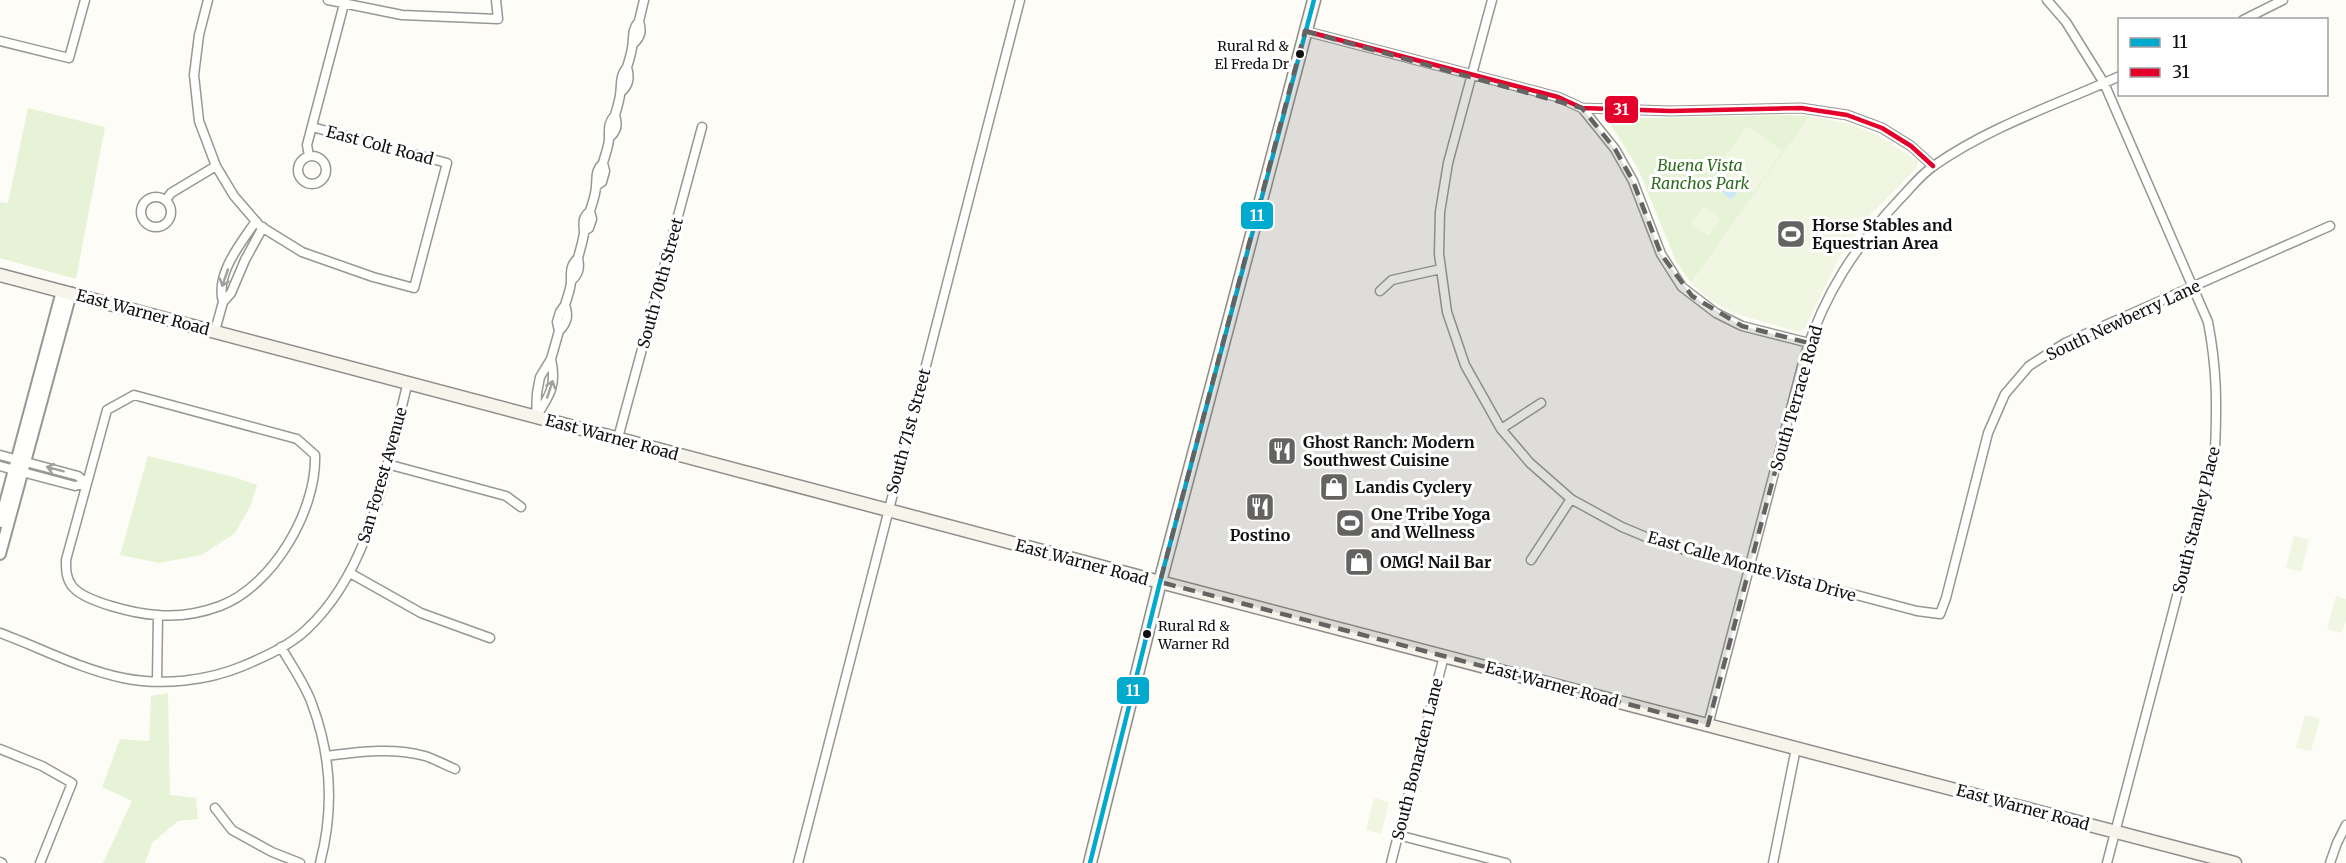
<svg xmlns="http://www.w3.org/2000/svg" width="2346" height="863" viewBox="0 0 2346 863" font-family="Merriweather,serif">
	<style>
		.green { fill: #e7f3d7 }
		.pitch { fill: #f0f6e1 }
		.water { fill: #cde8f7 }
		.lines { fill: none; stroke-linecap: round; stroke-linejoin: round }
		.minor-casing { stroke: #979795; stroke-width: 11 }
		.tertiary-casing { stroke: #979795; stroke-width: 14 }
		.secondary-casing { stroke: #8e8d8b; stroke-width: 15 }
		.minor { stroke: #fffffe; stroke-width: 8 }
		.tertiary { stroke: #fffffe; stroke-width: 10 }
		.secondary { stroke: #f6f4eb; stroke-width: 12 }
		.bus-1-casing { stroke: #fff; stroke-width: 9 }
		.bus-2-casing { stroke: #fff; stroke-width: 9 }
		.bus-1 { stroke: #00a9ce; stroke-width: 4.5 }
		.bus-2 { stroke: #e4002b; stroke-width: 4.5 }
		.oneway { stroke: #a0a09f }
		.marked { fill: #646362; fill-opacity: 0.2; stroke: #646362; stroke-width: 4.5; stroke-dasharray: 12 8; stroke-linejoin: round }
		.bus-dot { fill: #111; stroke: #fff; stroke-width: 2 }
		.labels { text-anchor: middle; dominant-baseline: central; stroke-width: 6; stroke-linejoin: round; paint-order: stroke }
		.bus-label { font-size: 14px; fill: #111; stroke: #fff; text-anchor: end }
		.street-label { font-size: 16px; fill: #111; stroke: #fff }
		.park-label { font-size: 16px; font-style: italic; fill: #2f6b1f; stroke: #fff }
		.poi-label { font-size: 16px; font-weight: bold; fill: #111; stroke: #fff; text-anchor: start }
		.line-badge { stroke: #fff; stroke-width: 2 }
		.badge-label { font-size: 16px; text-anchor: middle; font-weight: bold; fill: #fff }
	</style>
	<rect width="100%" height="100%" fill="#fdfcf7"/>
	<path class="green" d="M 28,108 L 105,127 L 76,279 L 0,258 L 0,202 L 8,203 Z
		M 1783,115 L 1810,116 L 1691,283 L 1676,261 L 1637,167 L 1610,124 L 1613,118 L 1657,118 Z
		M 148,456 L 234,477 L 257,485 L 251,505 L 235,533 L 202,555 L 159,563 L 120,555 Z
		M 168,693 L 170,795 L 196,798 L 198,819 L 178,821 L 152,843 L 145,863 L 103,863 L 132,801 L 102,787 L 120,739 L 149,741 L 151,696 Z"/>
	<path class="pitch" d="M 1810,116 L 1850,124 L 1877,135 L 1918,161 L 1917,168 L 1872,213 L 1840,256 L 1805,328 L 1799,332 L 1733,313 L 1713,302 L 1691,283 Z
		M 1747,126 L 1783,151 L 1753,193 L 1717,168 Z
		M 1704,206 L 1721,219 L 1708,236 L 1691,223 Z
		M 2294,536 L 2309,540 L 2301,572 L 2286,568 Z
		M 2336,596 L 2346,599 L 2346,619 L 2342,633 L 2327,629 Z
		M 2305,715 L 2320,719 L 2311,751 L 2296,748 Z
		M 1374,798 L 1389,802 L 1381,834 L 1366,830 Z"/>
	<path class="water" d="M 1720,180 L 1739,190 L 1731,200 L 1715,185 Z"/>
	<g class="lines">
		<g class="minor-casing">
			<path id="minor" d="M 208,0 L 199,35 L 194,75 L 199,121 L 216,166 L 234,196 L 260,226 L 302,252 L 373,277 L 414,288 L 447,163 L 312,127
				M 328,0 L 402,15 L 498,19 L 496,0
				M 1492,0 L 1448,163 L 1440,212 L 1439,254 L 1447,312 L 1465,365 L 1501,429 L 1530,463 L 1571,499 L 1622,527 L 1663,544 L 1917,611 L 1940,614 L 1946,598 L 1988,433 L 2005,394 L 2029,366 L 2065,343 L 2330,226
				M 2047,0 L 2066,22 L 2104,83 L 2208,322 C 2217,369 2217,403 2215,451 L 2107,863
				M 2243,20 L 2283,0
				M 639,21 L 644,0
				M 1305,31 L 1558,97 L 1582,108 L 1670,111 L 1801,108 L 1847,115 L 1882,128 L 1911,146 L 1933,166
				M 0,41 L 69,58 L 85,0
				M 627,67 C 629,61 631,54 632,48 C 634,37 631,31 639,21 C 642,31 641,37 633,44
				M 1582,108 L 1615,149 L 1633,181 L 1661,254 L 1682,287 L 1716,313 L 1742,326 L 1809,343
				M 615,115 C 617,108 619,102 620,95 C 622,84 619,77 627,67 C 630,78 629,85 621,92
				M298 170a14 14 0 1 1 28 0a14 14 0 1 1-28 0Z
				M 309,156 L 307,145 L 344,4
				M 603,163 C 605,155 609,146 609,138 C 609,128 608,123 615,115 C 618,125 617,131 609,138
				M141 212a15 15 0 1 1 30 0a15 15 0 1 1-30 0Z
				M 166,200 L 171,193 L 216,166
				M 590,211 C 592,204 596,194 596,186 C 597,176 595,171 603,163 L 605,171 L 602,182 L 596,186
				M 578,258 C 580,250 583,241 584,233 C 584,223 581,219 590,211 L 592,219 L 589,228 L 584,231
				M 1380,291 L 1392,280 L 1441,269
				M 223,302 C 215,274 241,243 256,221
				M 565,305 C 567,298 571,288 571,281 C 571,271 570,266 578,258 C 580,268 579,274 571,281
				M 215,331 L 223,302 L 231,293 L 245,260 L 263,227
				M 134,395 L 297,439 L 315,455 C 317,510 273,586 220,606 C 201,613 178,617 157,615 C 137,614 84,602 72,586 C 66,578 66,570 66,560 L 107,410 Z
				M 536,417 L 537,393 L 540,377 L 551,359 L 559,331 L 557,322 L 560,312 L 565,305 C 569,316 567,323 559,331
				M 536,417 C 550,395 557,385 551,359
				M 1501,429 L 1541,403
				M 618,438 L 702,127
				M 0,455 L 78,476 L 86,483 L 75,486 L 0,466
				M 387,464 L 506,496 L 521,507
				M 1531,560 L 1571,499
				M 350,573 L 421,613 L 490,638
				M 0,633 C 41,648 80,669 123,678 C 162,686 207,681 243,666 C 264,657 289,646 306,630 C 373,568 386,466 408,382
				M 281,647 C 291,665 305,684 312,704 C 331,755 334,810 320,863
				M 157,681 L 158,615
				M 1708,725 L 1805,355 C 1825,293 1855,247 1899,200 C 1910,189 1921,174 1935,165 C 1991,126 2058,104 2120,76
				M 0,749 L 42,766 L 72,783 L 40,863
				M 326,756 C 358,752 393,747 425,756 C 435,759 445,765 455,769
				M 215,808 L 232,830 L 272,852 L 300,863
				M 1398,835 L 1506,863
				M 0,862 L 2,863
				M 798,863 L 1020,0
				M 1391,863 L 1444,656
				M 1773,863 L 1796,748
				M 2330,863 L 2337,843 L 2346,825"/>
		</g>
		<g class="tertiary-casing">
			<path id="tertiary" d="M 0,522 L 62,291
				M 0,554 L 71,293"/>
		</g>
		<g class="secondary-casing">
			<path id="secondary" d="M 0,275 L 1160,582 L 2235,863
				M 1090,863 L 1160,582 L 1314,0"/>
		</g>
		<use href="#minor" class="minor"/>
		<use href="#tertiary" class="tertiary"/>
		<use href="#secondary" class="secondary"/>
		<g class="bus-1-casing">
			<path id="bus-1" d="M 1090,863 L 1160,582 L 1314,0"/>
		</g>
		<g class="bus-2-casing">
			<path id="bus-2" d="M 1305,31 L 1558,97 L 1582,108 L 1670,111 L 1801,108 L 1847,115 L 1882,128 L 1911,146 L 1933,166"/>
		</g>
		<use href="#bus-1" class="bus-1"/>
		<use href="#bus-2" class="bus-2"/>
	</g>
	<defs><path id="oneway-shaft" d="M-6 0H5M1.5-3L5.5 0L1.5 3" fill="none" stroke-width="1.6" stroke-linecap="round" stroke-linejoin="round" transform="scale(1.5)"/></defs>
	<g class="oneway">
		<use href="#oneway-shaft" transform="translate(225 278) rotate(109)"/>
		<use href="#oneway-shaft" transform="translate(550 389) rotate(-72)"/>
		<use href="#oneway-shaft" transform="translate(55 469) rotate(-165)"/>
	</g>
	<path class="marked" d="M 1305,31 L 1582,108 L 1615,149 L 1633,181 L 1661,254 L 1692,296 L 1742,326 L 1809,343 L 1708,725 L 1160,582 Z"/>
	<defs>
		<g id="stadium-square" transform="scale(1.5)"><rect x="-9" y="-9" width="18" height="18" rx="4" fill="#646362" stroke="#fff"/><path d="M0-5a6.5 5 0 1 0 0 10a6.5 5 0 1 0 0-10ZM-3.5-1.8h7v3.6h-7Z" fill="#fff"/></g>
		<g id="restaurant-square" transform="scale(1.5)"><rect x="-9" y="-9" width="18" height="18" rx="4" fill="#646362" stroke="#fff"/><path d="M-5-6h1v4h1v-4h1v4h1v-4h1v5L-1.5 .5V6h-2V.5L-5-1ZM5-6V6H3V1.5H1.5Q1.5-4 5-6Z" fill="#fff"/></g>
		<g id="shop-square" transform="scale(1.5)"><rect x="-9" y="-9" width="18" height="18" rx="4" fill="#646362" stroke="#fff"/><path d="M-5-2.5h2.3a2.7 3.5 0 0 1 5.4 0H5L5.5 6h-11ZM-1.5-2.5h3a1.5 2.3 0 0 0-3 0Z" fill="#fff"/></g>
	</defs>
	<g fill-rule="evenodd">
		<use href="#stadium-square" x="1791" y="234"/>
		<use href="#restaurant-square" x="1282" y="451"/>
		<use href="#shop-square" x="1334" y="487"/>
		<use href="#restaurant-square" x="1260" y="507"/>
		<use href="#stadium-square" x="1350" y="523"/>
		<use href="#shop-square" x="1359" y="562"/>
	</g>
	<g class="bus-dot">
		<circle cx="1300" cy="54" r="5"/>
		<circle cx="1147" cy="634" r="5"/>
	</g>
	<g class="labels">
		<g class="bus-label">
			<text x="1289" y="46">Rural Rd &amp;<tspan x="1289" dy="18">El Freda Dr</tspan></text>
			<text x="1158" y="626" text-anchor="start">Rural Rd &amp;<tspan x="1158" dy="18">Warner Rd</tspan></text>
		</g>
		<g class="street-label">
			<text transform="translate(380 145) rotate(15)">East Colt Road</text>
			<text transform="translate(660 283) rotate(-75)">South 70th Street</text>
			<text transform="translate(143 312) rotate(15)">East Warner Road</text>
			<text transform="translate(2123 320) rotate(-25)">South Newberry Lane</text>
			<text transform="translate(1796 398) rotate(-74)">South Terrace Road</text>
			<text transform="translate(908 431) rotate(-75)">South 71st Street</text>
			<text transform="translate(612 437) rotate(15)">East Warner Road</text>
			<text transform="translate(382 475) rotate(-74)">San Forest Avenue</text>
			<text transform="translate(2196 520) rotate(-76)">South Stanley Place</text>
			<text transform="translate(1082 562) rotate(15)">East Warner Road</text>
			<text transform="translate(1752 566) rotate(16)">East Calle Monte Vista Drive</text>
			<text transform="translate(1552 684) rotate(15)">East Warner Road</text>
			<text transform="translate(1417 759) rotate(-76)">South Bonarden Lane</text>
			<text transform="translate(2023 807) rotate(15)">East Warner Road</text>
		</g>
		<g class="park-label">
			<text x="1700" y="165">Buena Vista<tspan x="1700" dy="18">Ranchos Park</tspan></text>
		</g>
		<g class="poi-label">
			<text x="1812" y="225">Horse Stables and<tspan x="1812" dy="18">Equestrian Area</tspan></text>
			<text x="1303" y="442">Ghost Ranch: Modern<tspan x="1303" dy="18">Southwest Cuisine</tspan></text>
			<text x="1355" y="487">Landis Cyclery</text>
			<text x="1371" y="514">One Tribe Yoga<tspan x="1371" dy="18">and Wellness</tspan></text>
			<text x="1260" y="535" text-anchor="middle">Postino</text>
			<text x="1380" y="562">OMG! Nail Bar</text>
		</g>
	</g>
	<g class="line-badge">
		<rect x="1604" y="95" width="35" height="29" rx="6" fill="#e4002b"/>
		<rect x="1240" y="201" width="34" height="29" rx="6" fill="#00a9ce"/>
		<rect x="1116" y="676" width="34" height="29" rx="6" fill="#00a9ce"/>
	</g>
	<g class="badge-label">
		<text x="1621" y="115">31</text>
		<text x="1257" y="221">11</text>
		<text x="1133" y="696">11</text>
	</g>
	<rect x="2118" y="18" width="210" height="78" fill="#ffffff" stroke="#a0a0a0" stroke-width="1.5"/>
	<rect x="2130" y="38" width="30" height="9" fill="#00a9ce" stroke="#a0a0a0" stroke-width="1.5"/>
	<text x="2172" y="48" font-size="18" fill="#111111">11</text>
	<rect x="2130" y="68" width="30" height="9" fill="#e4002b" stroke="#a0a0a0" stroke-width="1.5"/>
	<text x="2172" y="78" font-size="18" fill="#111111">31</text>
</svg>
